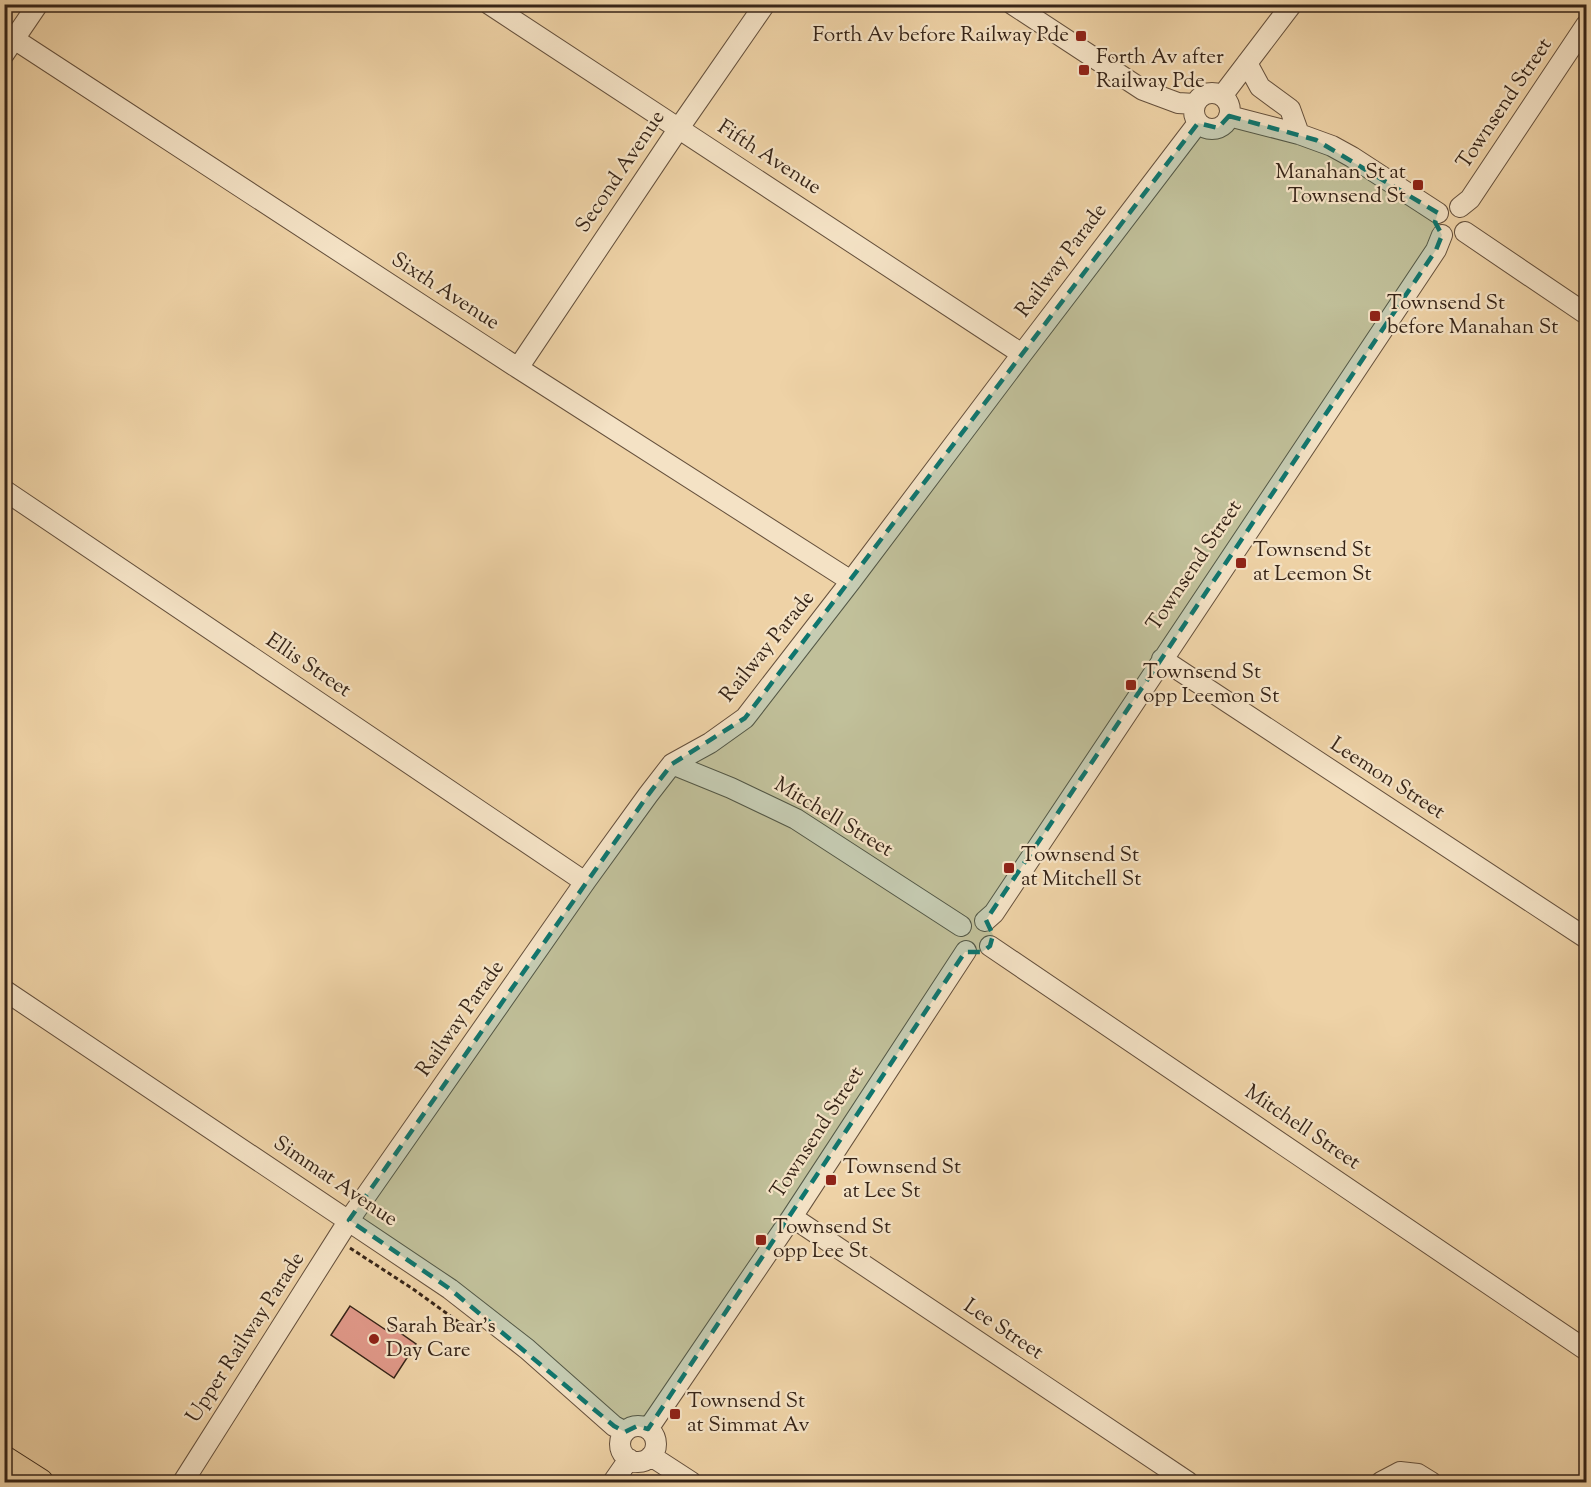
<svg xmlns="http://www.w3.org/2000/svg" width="1591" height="1487" viewBox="0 0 1591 1487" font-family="'Sorts Mill Goudy',serif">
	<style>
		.building { fill: #df9888; stroke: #372518; stroke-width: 1.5 }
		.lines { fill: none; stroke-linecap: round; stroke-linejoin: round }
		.minor-casing { stroke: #65503c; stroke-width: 22 }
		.major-casing { stroke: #372518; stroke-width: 28 }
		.path { stroke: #372518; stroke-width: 3; stroke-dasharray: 4.5 3; stroke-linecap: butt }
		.minor { stroke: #f4e2c5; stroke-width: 20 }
		.major { stroke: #eed2a6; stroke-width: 26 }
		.marked { fill: #0f766e; fill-opacity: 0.2; stroke: #0f766e; stroke-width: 4.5; stroke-dasharray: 12 8; stroke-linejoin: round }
		.poi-dot { fill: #8f2418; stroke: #f4e2c5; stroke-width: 2 }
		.labels { text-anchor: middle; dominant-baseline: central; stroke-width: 4.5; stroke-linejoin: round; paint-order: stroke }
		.poi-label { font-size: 21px; fill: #372518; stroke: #f4e2c5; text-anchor: start }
		.street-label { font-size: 21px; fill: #372518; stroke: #f4e2c5 }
	</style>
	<rect width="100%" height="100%" fill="#eed2a6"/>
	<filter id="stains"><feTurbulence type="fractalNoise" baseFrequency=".00333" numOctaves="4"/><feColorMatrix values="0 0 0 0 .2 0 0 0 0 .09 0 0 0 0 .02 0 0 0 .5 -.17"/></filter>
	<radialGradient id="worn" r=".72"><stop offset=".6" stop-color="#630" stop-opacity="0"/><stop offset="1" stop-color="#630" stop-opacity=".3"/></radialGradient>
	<path class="building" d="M 350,1306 L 386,1330 L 389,1325 L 416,1344 L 394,1378 L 331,1335 Z"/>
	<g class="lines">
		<g class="minor-casing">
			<path id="minor" d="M 489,4 L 1022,354
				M 1012,4 L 1143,90 L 1178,103 L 1195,104
				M 14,39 L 518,368 L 851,581
				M 4,54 L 38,4
				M 1247,63 L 1260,87 L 1290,109 L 1299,134
				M1194 111a18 18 0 1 1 36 0a18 18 0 1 1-36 0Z
				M 1222,96 L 1292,4
				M 1229,116 L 1299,134 L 1332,146 L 1352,157 L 1438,213
				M 1460,207 L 1470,199 L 1586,25
				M 1465,232 L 1586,314
				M 518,368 L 679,128 L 765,4
				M 4,490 L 585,882
				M 1162,659 L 1586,938
				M 672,764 L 731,788 L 796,819 L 961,926
				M 985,921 L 994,913 L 1436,250 L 1442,235
				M 990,946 L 1586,1350
				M 4,990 L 450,1289 L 527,1349 L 614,1426 L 625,1432
				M 792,1217 L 1188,1482
				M620 1444a18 18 0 1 1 36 0a18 18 0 1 1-36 0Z
				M 648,1429 L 792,1217 L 966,951
				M 651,1456 L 691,1482
				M 183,1482 L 349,1220 L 585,882 L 648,795 L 672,764 L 710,743 L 745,718 L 851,581 L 1022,354 L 1198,123
				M 613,1482 L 629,1459
				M 1381,1482 L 1400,1472 L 1418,1474 L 1431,1482"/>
		</g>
		<g class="major-casing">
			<path id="major" d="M 4,1459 L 40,1482"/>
		</g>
		<path class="path" d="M 350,1248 L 413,1289 L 460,1323"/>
		<use href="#minor" class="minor"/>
		<use href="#major" class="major"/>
	</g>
	<path class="marked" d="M 1229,116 L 1316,140 L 1438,213 L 1435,222 L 1442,235 L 1436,250 L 986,920 L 993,935 L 990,946 L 982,952 L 965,952 L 648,1429 L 637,1426 L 625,1432 L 614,1426 L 450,1289 L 349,1220 L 648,795 L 672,764 L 745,718 L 1198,123 L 1218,128 Z"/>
	<g class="poi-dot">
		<rect x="1075" y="30" width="12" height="12" rx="3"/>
		<rect x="1078" y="64" width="12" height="12" rx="3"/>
		<rect x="1412" y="179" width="12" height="12" rx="3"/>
		<rect x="1369" y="310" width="12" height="12" rx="3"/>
		<rect x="1235" y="557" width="12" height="12" rx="3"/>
		<rect x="1125" y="679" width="12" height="12" rx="3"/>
		<rect x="1003" y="862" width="12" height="12" rx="3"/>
		<rect x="825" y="1174" width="12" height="12" rx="3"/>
		<rect x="755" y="1234" width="12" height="12" rx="3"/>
		<circle cx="374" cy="1339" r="6"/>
		<rect x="669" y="1408" width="12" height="12" rx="3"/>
	</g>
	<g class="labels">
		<g class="poi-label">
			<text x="1069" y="36" text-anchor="end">Forth Av before Railway Pde</text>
			<text x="1096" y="58">Forth Av after<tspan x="1096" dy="24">Railway Pde</tspan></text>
			<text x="1406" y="173" text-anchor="end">Manahan St at<tspan x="1406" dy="24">Townsend St</tspan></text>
			<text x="1387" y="304">Townsend St<tspan x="1387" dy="24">before Manahan St</tspan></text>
			<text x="1253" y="551">Townsend St<tspan x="1253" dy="24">at Leemon St</tspan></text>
			<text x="1143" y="673">Townsend St<tspan x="1143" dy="24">opp Leemon St</tspan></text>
			<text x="1021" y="856">Townsend St<tspan x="1021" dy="24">at Mitchell St</tspan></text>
			<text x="843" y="1168">Townsend St<tspan x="843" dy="24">at Lee St</tspan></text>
			<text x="773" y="1228">Townsend St<tspan x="773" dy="24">opp Lee St</tspan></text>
			<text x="386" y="1327">Sarah Bear's<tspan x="386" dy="24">Day Care</tspan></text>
			<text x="687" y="1402">Townsend St<tspan x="687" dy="24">at Simmat Av</tspan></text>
		</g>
		<g class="street-label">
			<text transform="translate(1505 104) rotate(-56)">Townsend Street</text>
			<text transform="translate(769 158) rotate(33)">Fifth Avenue</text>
			<text transform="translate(621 172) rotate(-56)">Second Avenue</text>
			<text transform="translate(1062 261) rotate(-53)">Railway Parade</text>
			<text transform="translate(445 292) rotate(33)">Sixth Avenue</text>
			<text transform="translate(1195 566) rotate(-56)">Townsend Street</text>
			<text transform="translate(768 647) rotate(-51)">Railway Parade</text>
			<text transform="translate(308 666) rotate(34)">Ellis Street</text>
			<text transform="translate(1387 779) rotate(33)">Leemon Street</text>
			<text transform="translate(833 818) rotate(31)">Mitchell Street</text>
			<text transform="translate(461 1019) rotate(-55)">Railway Parade</text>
			<text transform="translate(1302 1128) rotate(34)">Mitchell Street</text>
			<text transform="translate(818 1133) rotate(-57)">Townsend Street</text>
			<text transform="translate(335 1182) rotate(34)">Simmat Avenue</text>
			<text transform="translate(1003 1330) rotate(34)">Lee Street</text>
			<text transform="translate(246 1338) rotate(-57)">Upper Railway Parade</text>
		</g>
	</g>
	<rect width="1591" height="1487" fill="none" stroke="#eed2a6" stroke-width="24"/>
	<rect x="6" y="6" width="1579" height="1475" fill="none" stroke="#372518" stroke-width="3"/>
	<rect x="12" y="12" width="1567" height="1463" fill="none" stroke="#372518" stroke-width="1.5"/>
	<rect width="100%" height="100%" filter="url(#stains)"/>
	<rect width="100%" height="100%" fill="url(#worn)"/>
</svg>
